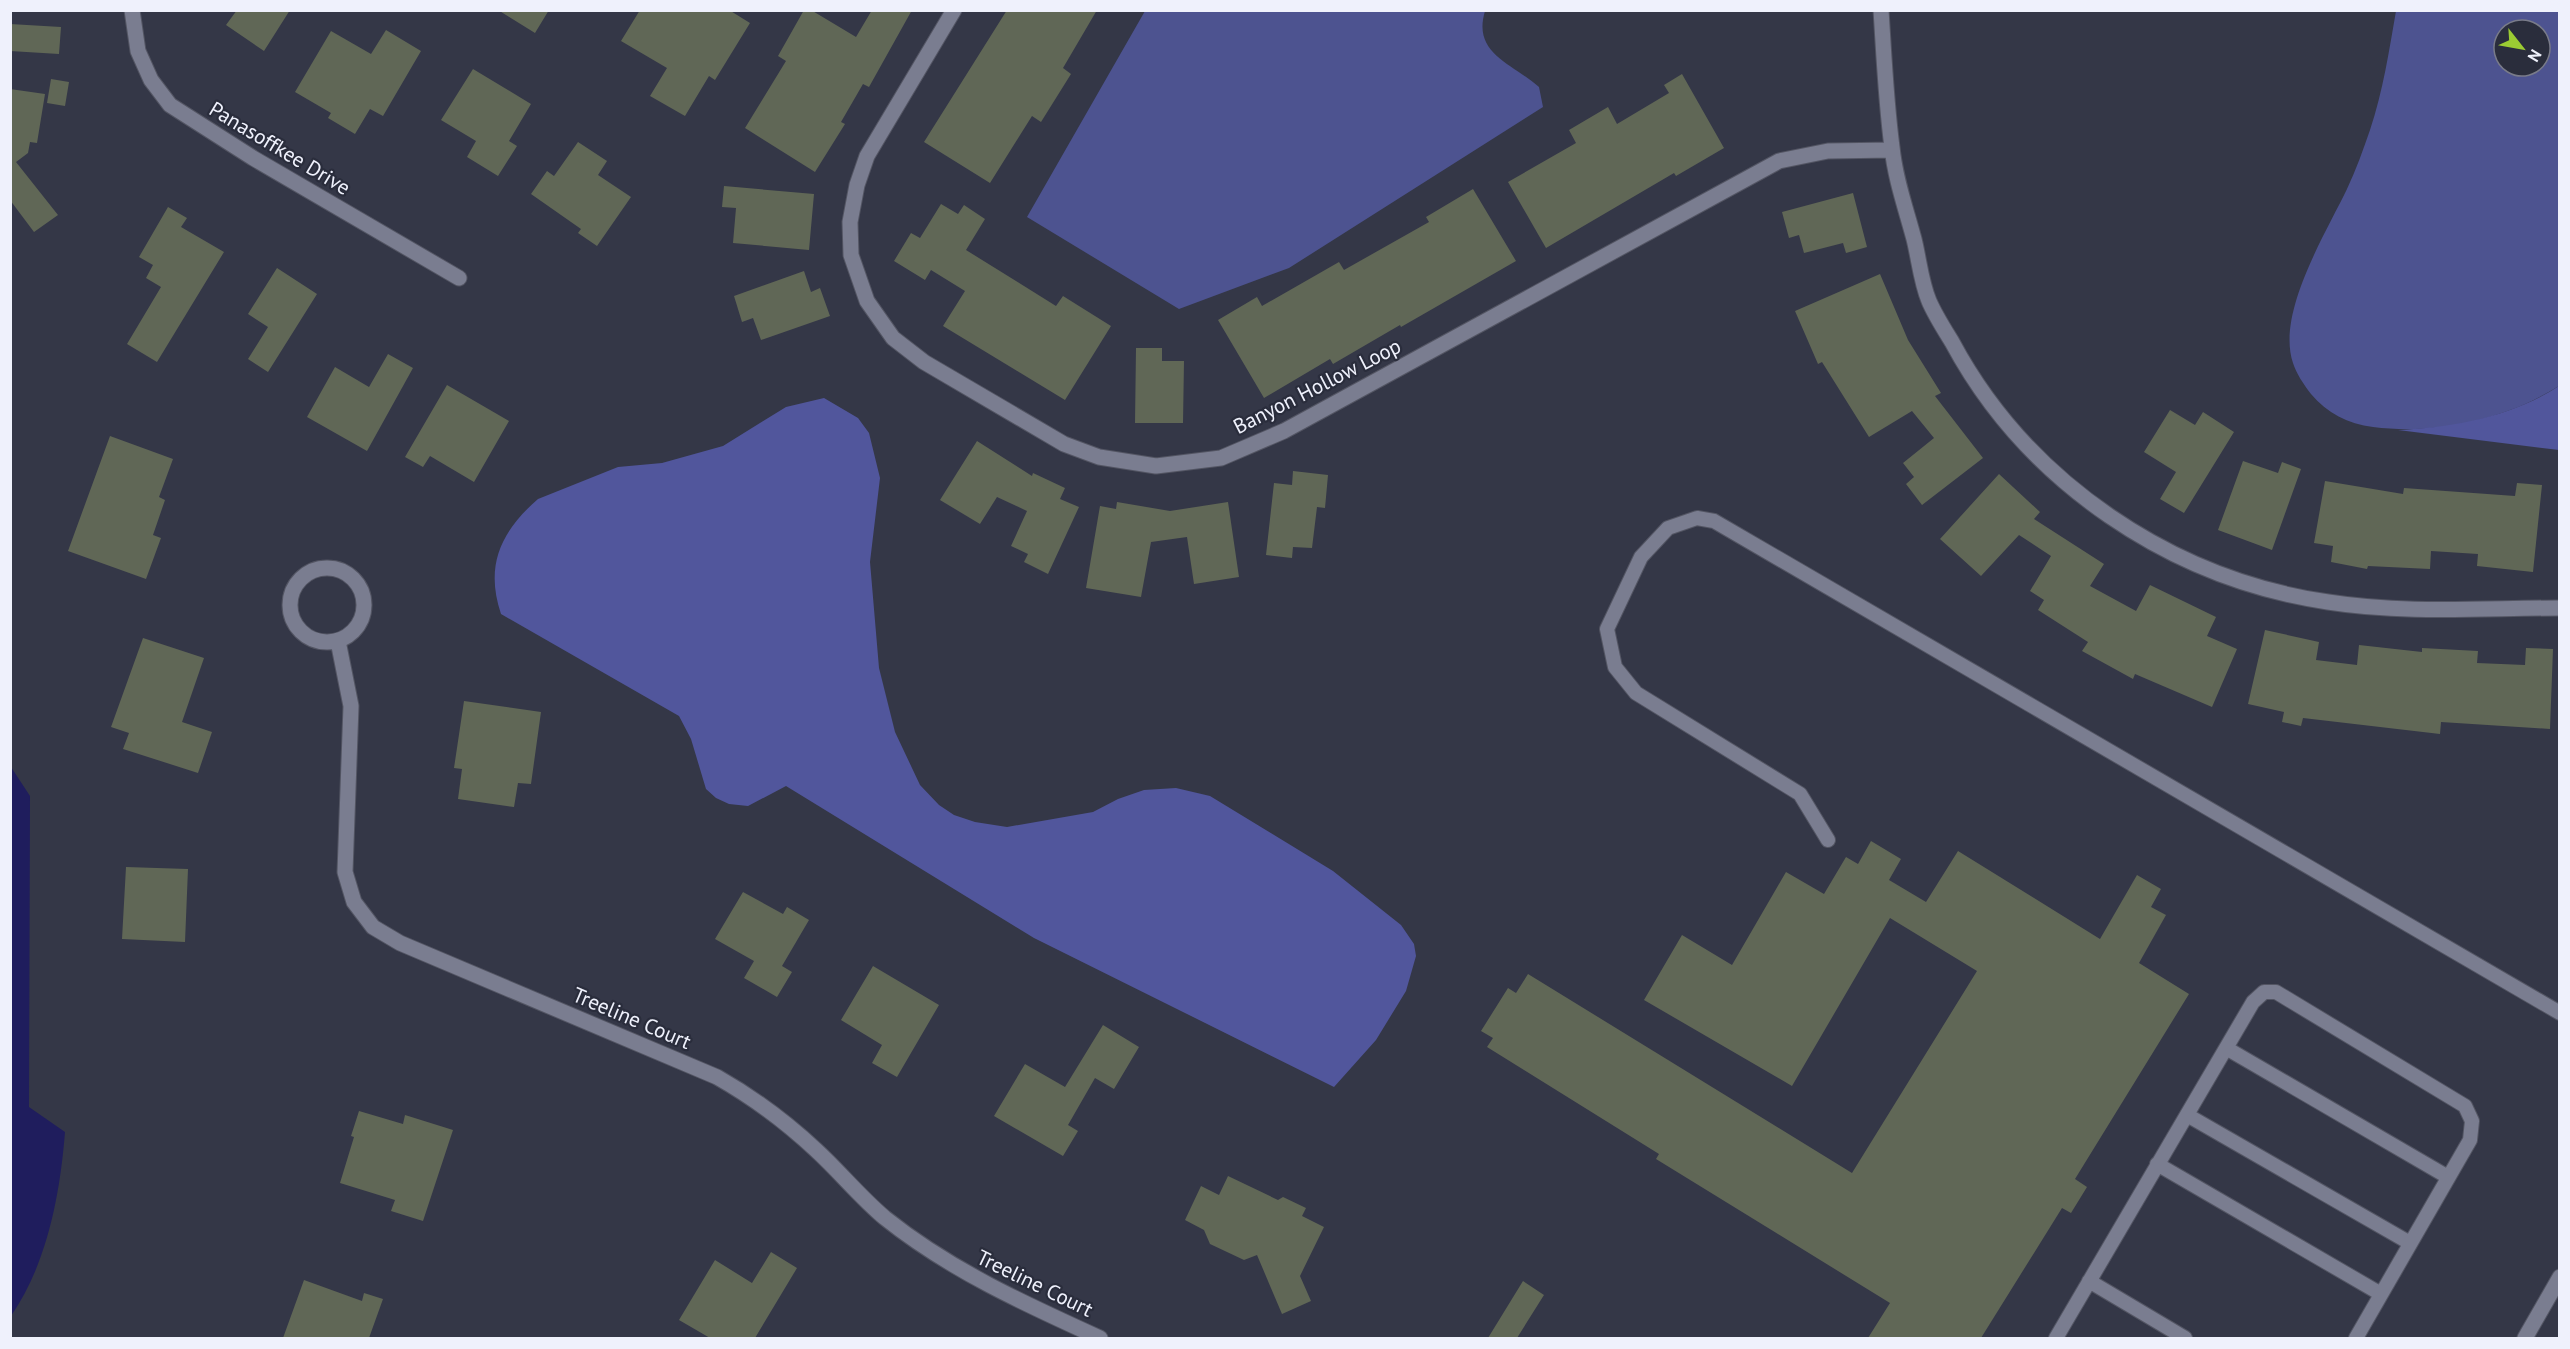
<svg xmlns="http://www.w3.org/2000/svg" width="2570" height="1349" viewBox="0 0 2570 1349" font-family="'PT Sans',sans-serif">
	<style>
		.green { fill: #4d5390; fill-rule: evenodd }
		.forest { fill: #51569c }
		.water { fill: #1f1d5d }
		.building { fill: #606756 }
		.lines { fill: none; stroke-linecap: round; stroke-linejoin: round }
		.lane-casing { stroke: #535563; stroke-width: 16 }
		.street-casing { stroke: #535563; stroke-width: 17 }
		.secondary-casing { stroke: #535563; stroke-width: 17 }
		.lane { stroke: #7a7d90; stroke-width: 14 }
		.street { stroke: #7a7d90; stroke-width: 15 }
		.secondary { stroke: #7a7d90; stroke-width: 15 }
		.labels { text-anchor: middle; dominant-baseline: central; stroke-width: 4.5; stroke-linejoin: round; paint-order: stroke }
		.street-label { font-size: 21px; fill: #eff1fc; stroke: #2a2d3c }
	</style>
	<rect width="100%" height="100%" fill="#343747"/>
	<path class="green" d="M 1145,11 L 1485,11 C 1472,54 1512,63 1539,87 L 1543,107 L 1289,268 L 1179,309 L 1027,217 Z
		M 2396,11 L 2559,11 L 2559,386 C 2505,420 2436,435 2373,427 C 2348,424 2327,413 2311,394 C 2304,385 2296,373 2293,363 C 2276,313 2326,233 2347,189 C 2356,170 2363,150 2370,130 C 2383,91 2389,51 2396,11 ZM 2504,30 L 2540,30 L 2540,66 L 2504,66 Z"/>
	<path class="forest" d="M 2559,386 L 2559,450 L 2398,430 C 2454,427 2511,417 2559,386 Z
		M 824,398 L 858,418 L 869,433 L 880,478 L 870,562 L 879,668 L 895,732 L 920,785 L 939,805 L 954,815 L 975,822 L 1007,827 L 1093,812 L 1118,799 L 1144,790 L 1176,788 L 1210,796 L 1333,871 L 1401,925 L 1414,944 L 1416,956 L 1406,991 L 1376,1040 L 1334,1087 L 1034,938 L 786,786 L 748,806 L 729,804 L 716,798 L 706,789 L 691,739 L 679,716 L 501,614 C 485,566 500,532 538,499 L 618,467 L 662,463 L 723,446 L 786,407 Z"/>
	<path class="water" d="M 11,767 L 30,796 L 29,1107 L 65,1132 C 60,1195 47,1264 11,1316 Z"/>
	<path class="building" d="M 237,10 L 290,10 L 264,51 L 226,25 Z
		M 498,10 L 549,10 L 535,33 Z
		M 640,10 L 729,10 L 750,23 L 715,80 L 709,76 L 685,116 L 650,96 L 667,68 L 621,41 Z
		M 804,10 L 811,10 L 856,37 L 872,10 L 912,10 L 869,87 L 863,84 L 841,122 L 845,124 L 815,172 L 745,128 L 786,61 L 778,56 Z
		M 1007,10 L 1097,10 L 1063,68 L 1071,74 L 1041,122 L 1032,116 L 990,183 L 924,142 Z
		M 10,24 L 61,27 L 59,54 L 10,51 Z
		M 386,30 L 421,51 L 383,116 L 370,109 L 355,134 L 328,118 L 331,113 L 295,92 L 331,31 L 371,54 Z
		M 473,69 L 531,104 L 509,141 L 517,146 L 498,176 L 467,157 L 476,141 L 441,120 Z
		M 1682,74 L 1724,148 L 1676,176 L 1674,173 L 1546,248 L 1508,182 L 1576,143 L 1569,130 L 1608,107 L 1617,124 L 1669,93 L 1664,85 Z
		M 51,79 L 69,82 L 65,106 L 47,103 Z
		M 10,89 L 45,94 L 37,143 L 30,142 L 28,153 L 16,162 L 58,215 L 34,232 L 10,200 Z
		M 578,142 L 607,161 L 598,175 L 631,197 L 597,246 L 578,233 L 581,229 L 531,194 L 547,171 L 554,176 Z
		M 724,186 L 814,194 L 809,250 L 733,243 L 736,208 L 722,207 Z
		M 1473,189 L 1516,261 L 1401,327 L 1400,325 L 1333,364 L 1330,359 L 1264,398 L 1218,320 L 1257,297 L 1262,306 L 1339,262 L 1344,270 L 1429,222 L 1426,217 Z
		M 1853,193 L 1867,247 L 1846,253 L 1843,243 L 1804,253 L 1799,235 L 1789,238 L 1782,212 Z
		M 941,204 L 958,214 L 964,205 L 985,219 L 966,250 L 1056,306 L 1063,296 L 1111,326 L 1065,400 L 943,326 L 965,291 L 931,270 L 925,280 L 894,261 L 911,233 L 920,238 Z
		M 168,207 L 187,218 L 181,227 L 224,252 L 157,362 L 127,344 L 161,287 L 146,278 L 153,265 L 139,257 Z
		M 277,268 L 317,294 L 268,372 L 248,359 L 268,327 L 248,314 Z
		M 804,271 L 811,292 L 820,288 L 830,316 L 761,340 L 753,318 L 742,322 L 734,296 Z
		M 1880,274 L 1908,340 L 1941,393 L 1935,396 L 1983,458 L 1922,505 L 1906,484 L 1914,477 L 1903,463 L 1934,438 L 1912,411 L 1869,437 L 1822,362 L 1818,364 L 1795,311 Z
		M 1136,348 L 1162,348 L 1162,361 L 1184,361 L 1183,423 L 1135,423 Z
		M 388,354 L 413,368 L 367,451 L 307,417 L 335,367 L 369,387 Z
		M 447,385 L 509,421 L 474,482 L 430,456 L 423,467 L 405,457 Z
		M 2170,410 L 2195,425 L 2203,412 L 2234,432 L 2184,513 L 2160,499 L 2176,472 L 2144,452 Z
		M 110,436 L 173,459 L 159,497 L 165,500 L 153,535 L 161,538 L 146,579 L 68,551 Z
		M 977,441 L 1032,476 L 1033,473 L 1065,488 L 1060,499 L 1079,507 L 1048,574 L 1024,562 L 1028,554 L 1011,546 L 1027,511 L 997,497 L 980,524 L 940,500 Z
		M 2243,461 L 2278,473 L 2282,462 L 2301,469 L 2272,550 L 2218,530 Z
		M 1293,471 L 1328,475 L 1325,508 L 1317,507 L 1312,548 L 1293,547 L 1292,558 L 1266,555 L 1274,483 L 1292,485 Z
		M 1999,474 L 2040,512 L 2034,519 L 2104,564 L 2090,586 L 2136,611 L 2150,585 L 2216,617 L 2207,636 L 2237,649 L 2212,707 L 2135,674 L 2133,679 L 2082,651 L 2088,642 L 2038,610 L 2044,600 L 2030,591 L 2051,556 L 2019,535 L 1981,576 L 1940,539 Z
		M 2325,481 L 2403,494 L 2404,488 L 2515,496 L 2517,483 L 2542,485 L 2533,572 L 2477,566 L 2478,554 L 2431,551 L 2430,569 L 2368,566 L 2367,569 L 2331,562 L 2333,546 L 2314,543 Z
		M 1117,502 L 1170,511 L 1228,502 L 1239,577 L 1194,584 L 1187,537 L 1151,542 L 1141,597 L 1086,588 L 1100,506 L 1116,509 Z
		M 2265,630 L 2319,642 L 2316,660 L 2357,665 L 2359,645 L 2422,652 L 2422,648 L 2478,651 L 2477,663 L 2525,665 L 2526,648 L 2553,649 L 2550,729 L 2441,722 L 2440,734 L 2303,718 L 2301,726 L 2282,722 L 2284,712 L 2248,704 Z
		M 143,638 L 204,658 L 182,722 L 212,732 L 198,773 L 123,749 L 129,733 L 111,727 Z
		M 464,701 L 541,712 L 531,784 L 518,783 L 514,807 L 458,799 L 462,769 L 454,768 Z
		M 1871,841 L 1901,859 L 1889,880 L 1926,902 L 1958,851 L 2100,939 L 2137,875 L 2161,889 L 2151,907 L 2166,915 L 2139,963 L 2189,994 L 2075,1179 L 2087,1187 L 2071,1213 L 2062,1208 L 1981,1338 L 1868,1338 L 1890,1303 L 1656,1159 L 1659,1154 L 1487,1047 L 1493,1038 L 1481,1031 L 1508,988 L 1516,993 L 1528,974 L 1852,1173 L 1977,971 L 1890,918 L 1792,1086 L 1644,1000 L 1682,935 L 1732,965 L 1786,872 L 1824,894 L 1846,857 L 1858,864 Z
		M 126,867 L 188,869 L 185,942 L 122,939 Z
		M 743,892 L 783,914 L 787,907 L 809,920 L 782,966 L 792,972 L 777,997 L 744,978 L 754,961 L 715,939 Z
		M 873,966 L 939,1005 L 897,1077 L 872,1063 L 882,1045 L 841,1020 Z
		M 1103,1025 L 1139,1047 L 1114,1089 L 1095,1078 L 1068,1125 L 1078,1131 L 1063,1156 L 994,1116 L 1025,1064 L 1065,1087 Z
		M 359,1111 L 403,1124 L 405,1115 L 453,1130 L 423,1221 L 391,1211 L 395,1200 L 340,1183 L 354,1137 L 351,1136 Z
		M 1228,1176 L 1278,1200 L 1283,1197 L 1306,1208 L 1302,1216 L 1324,1227 L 1300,1276 L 1311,1301 L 1282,1314 L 1257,1255 L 1244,1260 L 1210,1244 L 1204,1230 L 1185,1220 L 1201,1186 L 1219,1195 Z
		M 771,1252 L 797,1268 L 755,1338 L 710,1338 L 679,1320 L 715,1260 L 752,1283 Z
		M 304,1280 L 362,1301 L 364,1293 L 383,1299 L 369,1338 L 283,1338 Z
		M 1523,1281 L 1544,1295 L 1517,1338 L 1488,1338 Z"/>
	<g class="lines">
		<g class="lane-casing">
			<path id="lane" d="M 1828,840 L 1800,794 L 1636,693 L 1615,667 L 1607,629 L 1641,557 L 1668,528 L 1697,518 L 1714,521 L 2560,1013
				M 2226,1048 L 2448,1177
				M 2187,1115 L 2410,1243
				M 2157,1164 L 2381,1294
				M 2089,1281 L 2185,1338
				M 2056,1338 L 2253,1002 L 2264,992 L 2276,992 L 2465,1106 L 2472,1121 L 2470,1140 L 2356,1338"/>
		</g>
		<g class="street-casing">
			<path id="street" d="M 132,10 L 138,51 L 151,80 L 170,105 L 253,158 L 459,278
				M 954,10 L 867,156 L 857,185 L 850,222 L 851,255 L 867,301 L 893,338 L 924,362 L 1064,444 L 1099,457 L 1156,466 L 1221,458 L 1284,431 L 1779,161 L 1828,151 L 1892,150
				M 1881,10 C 1884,56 1886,102 1892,147 C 1895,178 1906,209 1914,239 C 1919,259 1921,282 1929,301 C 1935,315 1944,329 1952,342 C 2027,482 2171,579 2328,602 C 2404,614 2483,608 2560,608
				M290 605a37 37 0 1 1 74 0a37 37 0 1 1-74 0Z
				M 338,641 L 351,706 L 345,872 L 354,902 L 373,927 L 400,943 L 717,1077 C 754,1098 786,1122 816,1150 C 840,1172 860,1197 885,1218 C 950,1270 1025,1304 1100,1338"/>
		</g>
		<g class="secondary-casing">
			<path id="secondary" d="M 2525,1338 L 2560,1277"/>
		</g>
		<use href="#lane" class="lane"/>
		<use href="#street" class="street"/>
		<use href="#secondary" class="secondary"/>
	</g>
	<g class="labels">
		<g class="street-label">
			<text transform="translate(280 148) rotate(31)">Panasoffkee Drive</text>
			<text transform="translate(1317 386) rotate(-27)">Banyon Hollow Loop</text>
			<text transform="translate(632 1018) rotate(23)">Treeline Court</text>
			<text transform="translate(1035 1283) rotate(26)">Treeline Court</text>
		</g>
	</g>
	<rect width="2570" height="1349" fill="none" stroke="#eff1fc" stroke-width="24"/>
	<g transform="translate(2522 48) rotate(121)"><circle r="28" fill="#2a2d3c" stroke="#797b89" stroke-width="1.5"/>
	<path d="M0-4.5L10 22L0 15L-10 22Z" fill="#9bcb33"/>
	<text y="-9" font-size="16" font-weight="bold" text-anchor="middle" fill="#eff1fc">N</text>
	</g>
</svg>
